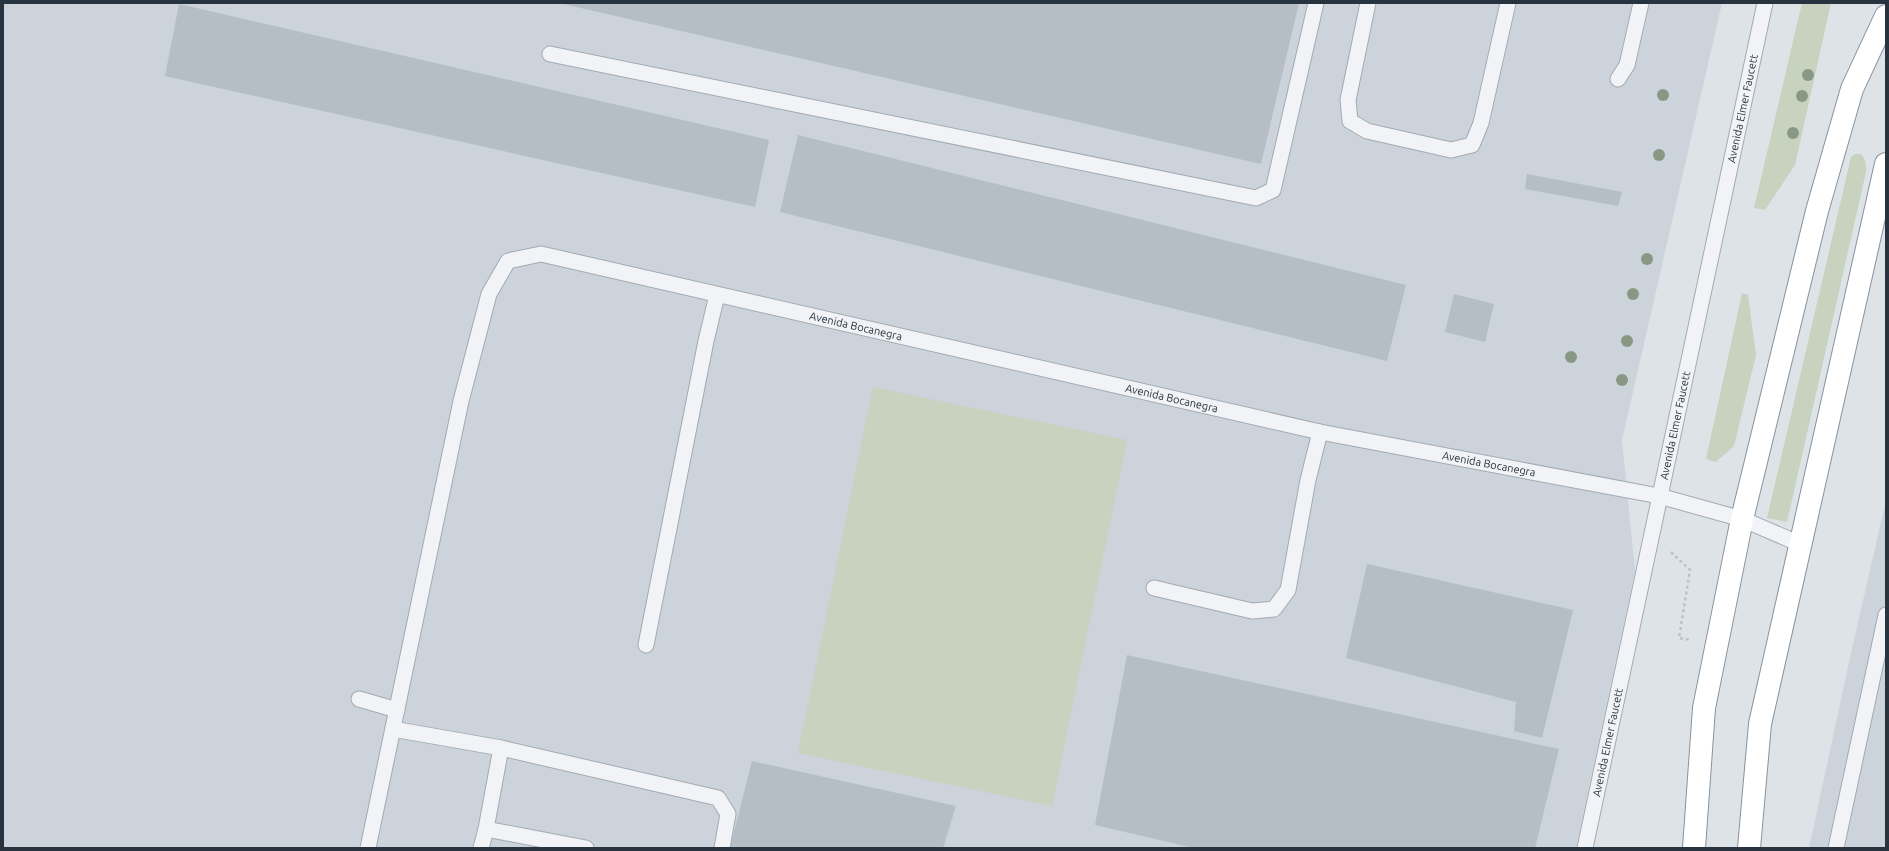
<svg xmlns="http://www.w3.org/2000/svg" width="1889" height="851" viewBox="0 0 1889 851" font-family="Ubuntu,sans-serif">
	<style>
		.built { fill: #ccd3da }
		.green { fill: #c7d2bf }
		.building { fill: #b5bdc5 }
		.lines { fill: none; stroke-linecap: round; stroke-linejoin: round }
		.service-casing { stroke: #a3abb2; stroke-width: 17 }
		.trunk-casing { stroke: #85939f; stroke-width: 24 }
		.path { stroke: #bcc1c6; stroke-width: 2.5; stroke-dasharray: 3 3; stroke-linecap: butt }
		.service { stroke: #f1f3f6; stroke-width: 15 }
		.trunk { stroke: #fff; stroke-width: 22 }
		.tree { fill: #889885 }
		.labels { text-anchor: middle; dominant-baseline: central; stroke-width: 4; stroke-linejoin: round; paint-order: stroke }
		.street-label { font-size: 11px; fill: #27333f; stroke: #edf2f5 }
	</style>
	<rect width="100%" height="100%" fill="#dee3e8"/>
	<path class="built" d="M 3,3 L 1722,3 L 1622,440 L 1635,571 L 1576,848 L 3,848 Z
		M 1886,500 L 1886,848 L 1809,848 L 1849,662 Z"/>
	<path class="green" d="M 1802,3 L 1831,3 L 1795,165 L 1765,210 L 1754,208 Z
		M 1855,154 L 1861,154 C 1866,159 1866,164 1866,172 L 1787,522 L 1767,518 L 1851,157 Z
		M 1742,293 L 1748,295 L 1756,355 L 1734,446 L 1716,462 L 1706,459 Z
		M 873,387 L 1127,440 L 1052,806 L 798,753 Z"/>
	<path class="building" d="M 559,3 L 1299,3 L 1261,164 Z
		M 179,4 L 769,140 L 755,207 L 165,76 Z
		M 798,135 L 1406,285 L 1387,361 L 780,212 Z
		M 1527,174 L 1622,192 L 1618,206 L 1525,189 Z
		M 1454,294 L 1494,304 L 1485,342 L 1445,332 Z
		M 1367,564 L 1573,610 L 1542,738 L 1514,731 L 1516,702 L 1346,658 Z
		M 1127,655 L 1559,749 L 1535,848 L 1194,848 L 1095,825 Z
		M 752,761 L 956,806 L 943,848 L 730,848 Z"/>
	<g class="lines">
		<g class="service-casing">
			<g id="service">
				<path d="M 1368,3 L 1348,100 L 1350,121 L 1367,131 L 1451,150 L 1472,145 L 1481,123 L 1508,3"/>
				<path d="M 550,54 L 1256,198 L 1273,190 L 1316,3"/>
				<path d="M 1618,79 L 1627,65 L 1641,3"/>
				<path d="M 1154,588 L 1252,611 L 1274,609 L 1288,590 L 1308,480 L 1320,432"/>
				<path d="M 646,645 L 706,341 L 717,295"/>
				<path d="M 359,699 L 397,710"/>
				<path d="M 393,729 L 501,748 L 718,798 L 728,814 L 722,848"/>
				<path d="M 486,829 L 586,848"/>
				<path id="s1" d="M 368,848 L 461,401 L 489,294 L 508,261 L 541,254 L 1320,432 L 1659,496 L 1742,519 L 1800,544"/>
				<path d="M 481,848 L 486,829 L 501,748"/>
				<path id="s2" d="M 1585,848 L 1765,3"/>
				<path d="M 1836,848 L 1886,615"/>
			</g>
		</g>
		<g class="trunk-casing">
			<path id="trunk" d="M 1694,848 L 1704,708 L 1742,519 L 1817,211 L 1852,89 L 1886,16
				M 1749,848 L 1760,724 L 1886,164"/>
		</g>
		<path class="path" d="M 1671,552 L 1690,570 L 1679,638 L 1691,640"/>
		<use href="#service" class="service"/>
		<use href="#trunk" class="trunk"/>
	</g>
	<g class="tree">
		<circle cx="1808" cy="75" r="6"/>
		<circle cx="1663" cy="95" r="6"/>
		<circle cx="1802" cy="96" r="6"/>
		<circle cx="1793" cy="133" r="6"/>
		<circle cx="1659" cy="155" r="6"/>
		<circle cx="1647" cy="259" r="6"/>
		<circle cx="1633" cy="294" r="6"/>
		<circle cx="1627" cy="341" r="6"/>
		<circle cx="1571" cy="357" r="6"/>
		<circle cx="1622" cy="380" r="6"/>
	</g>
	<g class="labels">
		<g class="street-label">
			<text stroke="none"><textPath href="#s2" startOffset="756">Avenida Elmer Faucett</textPath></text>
			<text stroke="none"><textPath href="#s1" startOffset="962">Avenida Bocanegra</textPath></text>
			<text stroke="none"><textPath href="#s1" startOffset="1286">Avenida Bocanegra</textPath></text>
			<text stroke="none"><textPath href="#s2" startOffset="432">Avenida Elmer Faucett</textPath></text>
			<text stroke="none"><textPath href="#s1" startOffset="1610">Avenida Bocanegra</textPath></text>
			<text stroke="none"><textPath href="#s2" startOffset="108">Avenida Elmer Faucett</textPath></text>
		</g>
	</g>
	<rect width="1889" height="851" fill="none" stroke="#27333f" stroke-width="8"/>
</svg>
